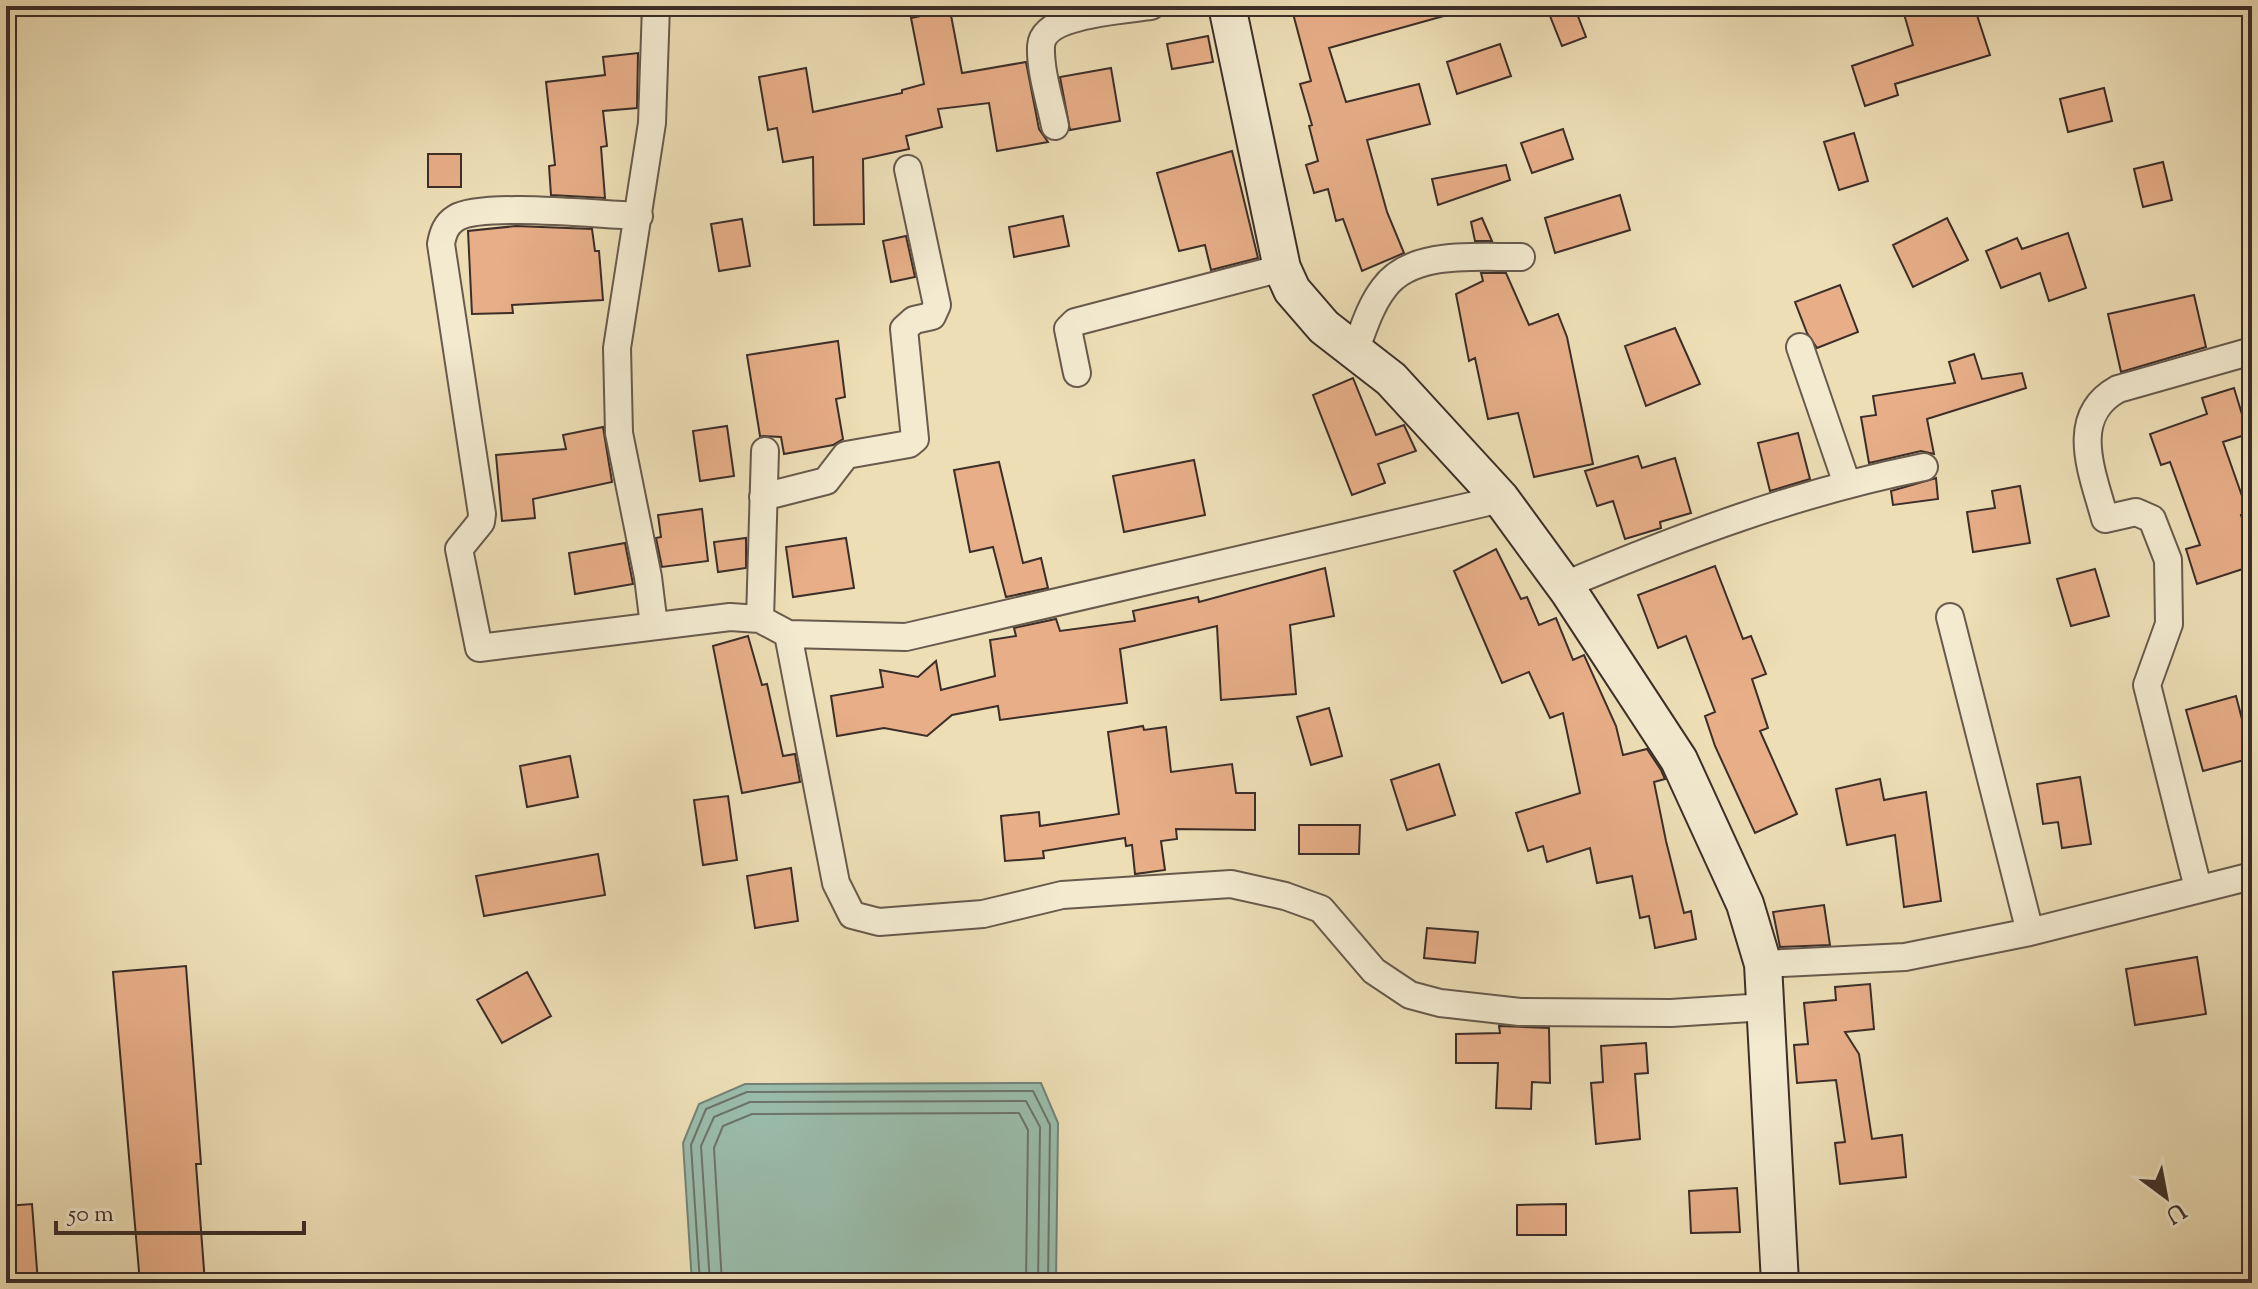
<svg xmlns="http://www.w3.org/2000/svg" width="2258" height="1289" viewBox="0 0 2258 1289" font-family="'Sorts Mill Goudy',serif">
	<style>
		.water { fill: #9abcab; stroke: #748377; stroke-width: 2 }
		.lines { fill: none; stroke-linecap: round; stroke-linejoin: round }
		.shore { stroke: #6b756a; stroke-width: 2 }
		.building { fill: #e7ae88; stroke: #3c2e28; stroke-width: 2 }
		.street-casing { stroke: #685a4c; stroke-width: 30 }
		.secondary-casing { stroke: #3c2e28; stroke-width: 40 }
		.street { stroke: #f3ead0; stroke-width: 26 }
		.secondary { stroke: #f3ead0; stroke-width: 36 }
	</style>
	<rect width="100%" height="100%" fill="#eddeb6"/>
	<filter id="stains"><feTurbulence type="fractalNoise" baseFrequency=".0025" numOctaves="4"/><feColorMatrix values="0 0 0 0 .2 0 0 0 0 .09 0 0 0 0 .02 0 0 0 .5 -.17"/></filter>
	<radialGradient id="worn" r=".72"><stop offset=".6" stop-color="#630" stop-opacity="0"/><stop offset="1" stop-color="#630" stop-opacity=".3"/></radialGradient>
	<path class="water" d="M 1041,1083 L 1058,1123 L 1056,1283 L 692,1283 L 683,1143 L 699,1104 L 745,1084 Z"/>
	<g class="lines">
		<path class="shore" d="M 700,1283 L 691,1145 L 706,1109 L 747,1092 L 1033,1091 L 1050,1125 L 1048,1283
			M 710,1283 L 701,1146 L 714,1117 L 750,1102 L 1026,1101 L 1040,1127 L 1038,1283
			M 722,1283 L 714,1148 L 723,1126 L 752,1114 L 1019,1113 L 1028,1130 L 1026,1283"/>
	</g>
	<path class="building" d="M 1291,6 L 1450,6 L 1451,14 L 1329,48 L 1346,102 L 1419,84 L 1430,124 L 1367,140 L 1387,212 L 1404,253 L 1362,271 L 1343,219 L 1336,221 L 1328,189 L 1314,193 L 1306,165 L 1318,161 L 1309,126 L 1312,125 L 1300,84 L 1311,81 Z
		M 1546,6 L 1574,6 L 1586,37 L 1562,46 Z
		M 1928,6 L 1974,6 L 1990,55 L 1895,84 L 1898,95 L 1865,106 L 1852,66 L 1913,45 L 1904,14 Z
		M 950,10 L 962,73 L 1026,62 L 1039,129 L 1048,142 L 997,151 L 989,103 L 938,109 L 942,127 L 906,136 L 909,149 L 863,159 L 864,224 L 814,225 L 813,157 L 783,162 L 777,128 L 768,130 L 759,77 L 806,68 L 813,112 L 902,93 L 902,90 L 924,84 L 911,18 Z
		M 1208,36 L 1213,62 L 1172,69 L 1167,44 Z
		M 1500,44 L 1511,76 L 1457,94 L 1447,62 Z
		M 638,53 L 637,108 L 603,111 L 607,146 L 601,147 L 605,198 L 551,195 L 549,166 L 555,165 L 546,82 L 605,75 L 603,57 Z
		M 1111,68 L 1120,121 L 1070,130 L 1060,77 Z
		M 2104,88 L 2112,121 L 2068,132 L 2060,99 Z
		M 1563,129 L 1573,159 L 1532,173 L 1521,143 Z
		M 1854,133 L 1868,181 L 1839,190 L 1824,142 Z
		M 1232,151 L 1258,258 L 1211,270 L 1205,245 L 1179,251 L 1157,173 Z
		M 428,154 L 461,154 L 461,187 L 428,187 Z
		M 2163,162 L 2172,200 L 2143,207 L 2134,169 Z
		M 1506,165 L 1510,180 L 1438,205 L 1432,179 Z
		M 1620,195 L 1630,230 L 1555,253 L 1545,218 Z
		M 1063,216 L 1069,246 L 1014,257 L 1009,227 Z
		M 1482,218 L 1492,241 L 1475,241 L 1471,222 Z
		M 1947,218 L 1968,260 L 1913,287 L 1893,245 Z
		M 742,219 L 750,266 L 719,271 L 711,224 Z
		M 516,226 L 592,229 L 595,251 L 599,251 L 603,300 L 512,305 L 513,313 L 472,314 L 468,231 Z
		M 2068,233 L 2086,288 L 2049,301 L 2040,273 L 2001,288 L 1986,251 L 2017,238 L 2022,249 Z
		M 906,236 L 915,277 L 891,282 L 883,241 Z
		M 1481,273 L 1506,273 L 1529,325 L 1558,314 L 1567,337 L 1593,464 L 1534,477 L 1518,413 L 1488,419 L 1475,358 L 1469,361 L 1456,294 L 1483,281 Z
		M 1840,285 L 1858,332 L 1817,348 L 1807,333 L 1795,302 Z
		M 2194,295 L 2206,347 L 2121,372 L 2108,314 Z
		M 1675,328 L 1700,384 L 1646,406 L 1625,346 Z
		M 838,341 L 845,397 L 836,399 L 843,439 L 833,445 L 784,454 L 781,437 L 760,436 L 747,355 Z
		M 1974,354 L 1982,379 L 2022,373 L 2026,388 L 1927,419 L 1934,454 L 1921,451 L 1869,463 L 1861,417 L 1876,415 L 1873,396 L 1955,383 L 1949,362 Z
		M 1353,378 L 1376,435 L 1404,425 L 1416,451 L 1378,464 L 1385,483 L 1352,495 L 1313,395 Z
		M 2234,388 L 2248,434 L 2223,442 L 2248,513 L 2241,515 L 2252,550 L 2252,566 L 2197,584 L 2186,549 L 2200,545 L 2170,462 L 2161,465 L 2150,434 L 2207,414 L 2202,398 Z
		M 727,426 L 734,476 L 700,481 L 693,431 Z
		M 603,427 L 612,482 L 533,499 L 535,518 L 502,521 L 496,455 L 566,449 L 563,435 Z
		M 1798,433 L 1810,479 L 1770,491 L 1758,443 Z
		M 1638,456 L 1642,468 L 1675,458 L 1691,513 L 1660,522 L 1661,528 L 1625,539 L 1613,501 L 1597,506 L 1585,471 Z
		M 1194,460 L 1205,515 L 1124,532 L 1113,476 Z
		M 999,462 L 1023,563 L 1041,558 L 1048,588 L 1006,597 L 993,547 L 970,552 L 954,470 Z
		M 1936,478 L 1938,499 L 1893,505 L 1891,491 Z
		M 2020,486 L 2030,543 L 1973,552 L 1967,512 L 1995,508 L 1992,491 Z
		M 702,509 L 708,561 L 662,567 L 656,538 L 661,537 L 658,515 Z
		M 746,538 L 746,568 L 718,572 L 714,542 Z
		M 846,538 L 854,588 L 793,597 L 786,547 Z
		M 625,543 L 633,584 L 575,594 L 569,553 Z
		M 1496,549 L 1521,599 L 1527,597 L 1539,625 L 1556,618 L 1573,660 L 1584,655 L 1616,726 L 1623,755 L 1647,749 L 1661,770 L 1665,779 L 1654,782 L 1666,841 L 1684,913 L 1691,911 L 1696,939 L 1655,948 L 1649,916 L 1640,918 L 1632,876 L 1597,883 L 1590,848 L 1547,862 L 1543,846 L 1528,851 L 1516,813 L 1580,793 L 1563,713 L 1550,718 L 1529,672 L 1502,683 L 1454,571 Z
		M 1715,566 L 1743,639 L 1751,636 L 1766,674 L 1752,679 L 1768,728 L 1760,731 L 1797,814 L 1755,833 L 1715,746 L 1705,716 L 1715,712 L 1686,636 L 1658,648 L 1638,595 Z
		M 1325,568 L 1334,616 L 1290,625 L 1296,694 L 1221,700 L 1217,626 L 1120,649 L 1127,703 L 1000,720 L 998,706 L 952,715 L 927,736 L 884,728 L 837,736 L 831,696 L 883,687 L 880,670 L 918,677 L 936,661 L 941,690 L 995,676 L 990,640 L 1016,636 L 1014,628 L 1056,619 L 1060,631 L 1135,621 L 1133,611 L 1198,597 L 1199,602 Z
		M 2095,569 L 2109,616 L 2071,626 L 2057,579 Z
		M 748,636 L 762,685 L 767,684 L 783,756 L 795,754 L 800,782 L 742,793 L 713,646 Z
		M 2236,696 L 2252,758 L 2203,771 L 2186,710 Z
		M 1329,708 L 1342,756 L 1311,765 L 1297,717 Z
		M 1143,726 L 1144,730 L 1166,727 L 1171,772 L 1232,764 L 1236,793 L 1255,793 L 1255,830 L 1176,829 L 1177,839 L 1161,841 L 1165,870 L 1135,874 L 1132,845 L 1126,846 L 1125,838 L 1043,851 L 1044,858 L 1005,861 L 1001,816 L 1039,812 L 1040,826 L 1119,814 L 1108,732 Z
		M 570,756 L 578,797 L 527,807 L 520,766 Z
		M 1439,764 L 1455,815 L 1407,830 L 1391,780 Z
		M 2080,777 L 2091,844 L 2062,848 L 2058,822 L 2043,824 L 2037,784 Z
		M 1880,779 L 1884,800 L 1926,792 L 1941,901 L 1904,907 L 1895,835 L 1847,845 L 1836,789 Z
		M 728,796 L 737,860 L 703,865 L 694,800 Z
		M 1299,825 L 1360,825 L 1359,854 L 1299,854 Z
		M 598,854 L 605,895 L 484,916 L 476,876 Z
		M 791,868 L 798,921 L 755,928 L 747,876 Z
		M 1824,905 L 1830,945 L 1780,947 L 1773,912 Z
		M 1427,928 L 1478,932 L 1475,963 L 1424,958 Z
		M 2197,957 L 2206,1014 L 2135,1025 L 2126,969 Z
		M 186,966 L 201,1164 L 196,1164 L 205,1283 L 140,1283 L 113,972 Z
		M 527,972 L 551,1016 L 502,1043 L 477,1000 Z
		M 1870,984 L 1874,1029 L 1845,1032 L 1859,1054 L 1872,1139 L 1902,1135 L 1906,1177 L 1840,1184 L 1835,1143 L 1845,1142 L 1836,1080 L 1797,1083 L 1794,1045 L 1808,1044 L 1804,1003 L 1836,1000 L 1835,987 Z
		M 1499,1026 L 1549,1028 L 1550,1083 L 1532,1082 L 1531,1109 L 1496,1108 L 1498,1063 L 1456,1063 L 1456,1034 L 1500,1033 Z
		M 1646,1043 L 1648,1073 L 1635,1074 L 1640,1139 L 1596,1144 L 1591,1083 L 1603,1082 L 1601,1046 Z
		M 1737,1188 L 1740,1232 L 1691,1233 L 1689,1191 Z
		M 32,1204 L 38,1283 L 6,1283 L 6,1206 Z
		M 1566,1204 L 1566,1235 L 1517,1235 L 1517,1205 Z"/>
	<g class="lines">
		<g class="street-casing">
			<path id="street" d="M 1055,126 C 1050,101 1040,71 1041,46 C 1043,13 1126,10 1151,6
				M 639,216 C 603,215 482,202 456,218 C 446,224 443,233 441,244 L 482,514 L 481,522 L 459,549 L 479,648 L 730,617 L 760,619 L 788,634 L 906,637 L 1501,499
				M 1800,347 L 1847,484
				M 1355,351 C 1363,330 1370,306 1384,288 C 1412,249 1480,258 1521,257
				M 1077,373 L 1068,329 L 1075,322 L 1282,268
				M 763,497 L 826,481 L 846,455 L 909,444 L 915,439 L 904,329 L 914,320 L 932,316 L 937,305 L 908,169
				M 1565,585 C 1682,536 1799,492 1924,467
				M 1950,617 L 2030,932
				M 760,619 L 765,451
				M 654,626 L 648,577 L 619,433 L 617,348 L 652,123 L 656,6
				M 788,634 L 836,883 L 852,915 L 879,922 L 983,914 L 1062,895 L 1231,884 L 1285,896 L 1321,909 L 1374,971 L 1410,995 L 1440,1003 L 1520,1012 L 1671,1013 L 1766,1007
				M 2198,888 L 2147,685 L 2169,624 L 2168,560 L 2152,519 L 2136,512 L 2105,519 C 2093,474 2067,417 2118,389 L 2252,351
				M 1763,964 L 1905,957 L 2030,932 L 2252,876"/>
		</g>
		<g class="secondary-casing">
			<path id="secondary" d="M 1227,6 L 1282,268 L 1292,290 L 1324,327 L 1391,379 L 1501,499 L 1569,592 L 1679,760 L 1745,904 L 1763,964 L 1780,1283"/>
		</g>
		<use href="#street" class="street"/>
		<use href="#secondary" class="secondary"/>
	</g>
	<rect width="2258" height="1289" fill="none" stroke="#eddeb6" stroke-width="32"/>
	<rect x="8" y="8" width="2242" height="1273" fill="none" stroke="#3c2e28" stroke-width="4"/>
	<rect x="16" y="16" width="2226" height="1257" fill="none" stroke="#3c2e28" stroke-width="2"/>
	<g transform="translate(2166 1197) rotate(148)" stroke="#f3ead0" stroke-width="6" paint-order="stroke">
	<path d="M0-6L14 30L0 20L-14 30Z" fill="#3c2e28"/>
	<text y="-12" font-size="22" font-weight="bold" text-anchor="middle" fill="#3c2e28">U</text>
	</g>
	<path d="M56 1221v12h248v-12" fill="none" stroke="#3c2e28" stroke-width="4"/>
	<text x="68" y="1221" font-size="24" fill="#3c2e28" stroke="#f3ead0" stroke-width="6" paint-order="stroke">50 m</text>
	<rect width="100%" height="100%" filter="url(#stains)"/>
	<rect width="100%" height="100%" fill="url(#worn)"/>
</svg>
